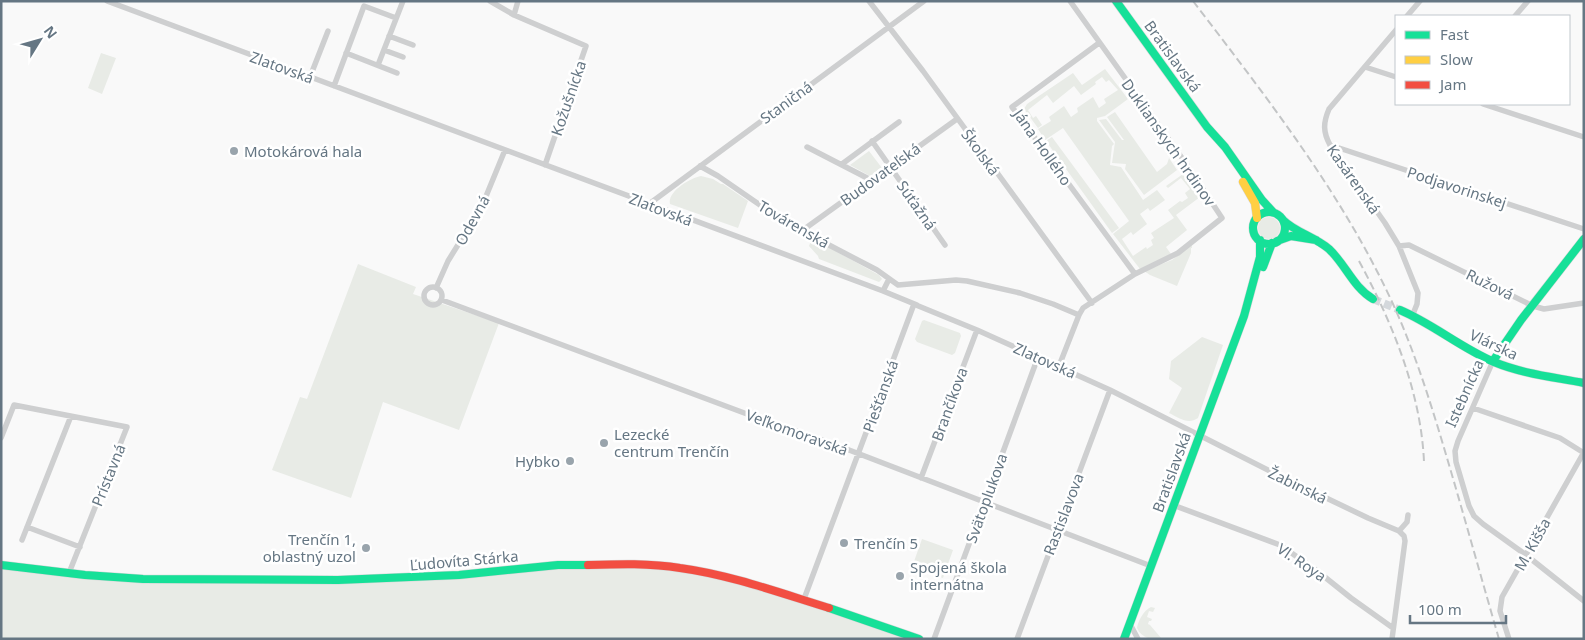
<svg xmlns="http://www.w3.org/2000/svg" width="1585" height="640" viewBox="0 0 1585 640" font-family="'Noto Sans',sans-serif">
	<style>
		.green { fill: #e8ebe6 }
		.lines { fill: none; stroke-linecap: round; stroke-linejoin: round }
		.secondary-tunnel { stroke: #d4d8dc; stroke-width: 8; stroke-dasharray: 8 4; stroke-linecap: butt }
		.fast-casing { stroke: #d5d6d7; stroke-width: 9 }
		.slow-casing { stroke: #d5d6d7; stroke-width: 9 }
		.jam-casing { stroke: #d5d6d7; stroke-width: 9 }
		.street { stroke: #cecfd0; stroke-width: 5.5 }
		.fast { stroke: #16e098; stroke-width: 8 }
		.slow { stroke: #ffcf43; stroke-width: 8 }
		.jam { stroke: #f24e42; stroke-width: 8 }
		.rail { stroke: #c3c5c6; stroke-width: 2; stroke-dasharray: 8 4; stroke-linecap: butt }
		.poi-dot { fill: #99a4ac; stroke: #fff; stroke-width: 2 }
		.labels { text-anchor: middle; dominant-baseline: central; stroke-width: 5; stroke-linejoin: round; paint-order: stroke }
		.street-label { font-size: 15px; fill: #657683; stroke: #fff }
		.poi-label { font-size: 15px; fill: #657683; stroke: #fff; text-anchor: start }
	</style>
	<rect width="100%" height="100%" fill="#f9f9f9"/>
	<path class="green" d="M 101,53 L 116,58 L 102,94 L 88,88 Z
		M 1105,69 L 1128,99 L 1105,116 L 1097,118 L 1097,121 L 1114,144 L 1112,146 L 1110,165 L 1121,167 L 1143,200 L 1157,190 L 1165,200 L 1150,211 L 1148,208 L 1140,214 L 1147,224 L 1133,235 L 1131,232 L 1122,239 L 1133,256 L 1146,247 L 1147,249 L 1153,245 L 1151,240 L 1154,238 L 1151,233 L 1174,218 L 1168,210 L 1180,201 L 1182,202 L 1188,198 L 1185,193 L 1190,189 L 1181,178 L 1168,188 L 1166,186 L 1183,174 L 1200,197 L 1176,215 L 1187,230 L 1166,247 L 1171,254 L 1140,269 L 1113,234 L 1129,221 L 1063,128 L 1045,140 L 1038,129 L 1051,121 L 1049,117 L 1064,106 L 1071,117 L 1078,112 L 1077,108 L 1093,97 L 1099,108 L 1106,103 L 1104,99 L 1118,90 L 1109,80 L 1106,82 L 1102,77 L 1095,82 L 1096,84 L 1081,95 L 1074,86 L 1053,103 L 1047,95 L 1028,110 L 1033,118 L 1036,116 L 1042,125 L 1038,128 L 1024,109 L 1027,104 L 1073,73 L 1082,85 Z
		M 1115,112 L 1157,172 L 1167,164 L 1169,158 L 1177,170 L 1144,195 L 1125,169 L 1126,164 L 1112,163 L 1115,142 L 1099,120 L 1106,119 L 1122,140 L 1124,140 L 1107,117 Z
		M 1052,137 L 1119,228 L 1112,233 L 1046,141 Z
		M 869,151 L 882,168 L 870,176 L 850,165 Z
		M 701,176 L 713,179 L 721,184 L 723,184 L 748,201 L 738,228 L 670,204 C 667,192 690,178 701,176 Z
		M 1227,216 L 1192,248 L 1191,248 L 1191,253 L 1177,286 L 1150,275 L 1144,271 L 1172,260 L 1192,245 L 1192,248 Z
		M1258 228a11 11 0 1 1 22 0a11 11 0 1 1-22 0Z
		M 812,238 L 879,275 L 882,279 L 879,282 L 819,259 L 818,256 L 809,246 Z
		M 358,264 L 416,287 L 413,294 L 499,323 L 459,430 L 383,402 L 351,498 L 272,470 L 300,397 L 307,399 Z
		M 924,320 L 960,333 L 961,336 L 955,353 L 952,355 L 917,342 L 915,339 L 922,321 Z
		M 1202,337 L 1223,345 L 1198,418 C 1188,425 1179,418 1169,413 L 1182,388 L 1169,379 L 1171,361 Z
		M 922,539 L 953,550 L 943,578 L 912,567 Z
		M 1,563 L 106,573 L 103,578 C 203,580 303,585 403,581 C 495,577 588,559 681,572 C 713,576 745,586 776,595 C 821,608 865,623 908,639 L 1,639 Z
		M 1151,607 L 1155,608 L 1153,612 L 1149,611 L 1147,617 L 1152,619 L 1151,621 L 1149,621 L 1148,624 L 1150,625 L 1162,639 C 1151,639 1142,639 1137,628 C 1138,621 1144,610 1151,607 Z"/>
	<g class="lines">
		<path class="secondary-tunnel" d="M 1373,299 L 1400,310"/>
		<g class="fast-casing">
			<path id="fast" d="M 1116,1 L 1207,127 L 1225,147 L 1262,200 L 1273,212
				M1253 228a16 16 0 1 1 32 0a16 16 0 1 1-32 0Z
				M 1283,220 C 1295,232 1315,237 1329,249 C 1346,265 1353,287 1373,299
				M 1277,241 L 1291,236 L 1316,240
				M 1263,267 L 1272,243
				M 1400,310 C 1433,324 1461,348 1494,362 C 1523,374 1554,377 1584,383
				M 1493,361 L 1521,320 L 1584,239
				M 1,565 L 85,575 L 143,579 L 338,580 L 459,575 L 558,565 L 588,565
				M 829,608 L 919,639
				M 1124,639 L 1244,316 L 1260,257 L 1260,240"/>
		</g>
		<g class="slow-casing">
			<path id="slow" d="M 1243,182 L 1255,203 L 1257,218"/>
		</g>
		<g class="jam-casing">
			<path id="jam" d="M 588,565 C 619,564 650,563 680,568 C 731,575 780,593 829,608"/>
		</g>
		<path class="street" d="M 107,1 L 883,291 L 917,305
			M 490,1 L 514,15 L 586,46 L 545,165
			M 869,1 L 923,71 L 1092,303
			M 514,15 L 518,1
			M 1407,16 L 1420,1
			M 1515,16 L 1528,1
			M 1396,30 L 1329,109 C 1323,123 1323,132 1330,145 L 1385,223 L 1399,246 L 1418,293 L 1417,304 L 1413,314
			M 389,36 L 413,45
			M 1099,43 L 1012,107 L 1135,274
			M 384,50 L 403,57
			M 346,53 L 397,73
			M 378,65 L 403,1
			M 1365,67 L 1396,77
			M 310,77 L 328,31
			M 334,86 L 364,6 L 396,18
			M 1483,104 L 1584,137
			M 872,141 L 945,245
			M 1330,145 L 1584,229
			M 807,147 L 871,180
			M 842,164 L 899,122
			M 700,166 L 718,176 L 760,205 L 829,245 L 877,270 L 898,285 L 956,280 L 967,281 L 1020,293 L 1053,304 L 1079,315
			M 649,204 L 924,1
			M 803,230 L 957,119
			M 1399,246 L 1409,245 L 1533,306 L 1544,309 L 1584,303
			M424 296a9 9 0 1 1 18 0a9 9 0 1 1-18 0Z
			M 436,288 L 448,261 L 482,206 L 505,150
			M 883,291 L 889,279
			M 442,300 L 755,417 L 823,440 L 1151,566
			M 916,305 L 977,330 L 1110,390 L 1272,472 L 1368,518 L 1399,531 L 1404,536 L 1405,541 L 1392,639
			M 1493,361 L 1458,441 L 1455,451 L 1456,462 L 1469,506 L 1474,516 L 1483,524 L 1526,555 L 1584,601
			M 1059,366 L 1079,315 L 1083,308 L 1135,274 L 1178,253 L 1222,218 L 1187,165 L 1070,1
			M 1473,408 L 1560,438 L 1584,453
			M 1,438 L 14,405 L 127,427 L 69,573
			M 921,478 L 977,330
			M 1173,505 L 1280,545 L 1316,570 L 1351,598 L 1393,628
			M 27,527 L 80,547
			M 1399,531 L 1407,522 L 1408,515
			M 22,540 L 71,416
			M 804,599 L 914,304
			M 1130,624 L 1138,639
			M 934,639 L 1038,357
			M 1017,639 L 1110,390
			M 1509,639 L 1500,611 L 1502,597 L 1584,452"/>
		<use href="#fast" class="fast"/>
		<use href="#slow" class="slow"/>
		<use href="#jam" class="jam"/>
		<path class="rail" d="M 1193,1 C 1267,98 1342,193 1393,304 C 1418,359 1435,417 1452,475 C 1468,530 1483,584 1499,639
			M 1359,261 C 1392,322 1421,392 1424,462"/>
	</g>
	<g class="poi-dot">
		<circle cx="234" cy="151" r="5"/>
		<circle cx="604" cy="443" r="5"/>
		<circle cx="570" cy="461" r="5"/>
		<circle cx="844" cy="543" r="5"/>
		<circle cx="366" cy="548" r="5"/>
		<circle cx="900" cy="576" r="5"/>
	</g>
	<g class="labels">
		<g class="street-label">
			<text transform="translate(1173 56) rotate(54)">Bratislavská</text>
			<text transform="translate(282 67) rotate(20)">Zlatovská</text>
			<text transform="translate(568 98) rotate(-71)">Kožušnícka</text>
			<text transform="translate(786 102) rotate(-36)">Staničná</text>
			<text transform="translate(1169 142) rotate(55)">Duklianskych hrdinov</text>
			<text transform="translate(1043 147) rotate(55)">Jána Hollého</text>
			<text transform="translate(981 152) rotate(54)">Školská</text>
			<text transform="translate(880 174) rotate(-36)">Budovateľská</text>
			<text transform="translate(1354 179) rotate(55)">Kasárenská</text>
			<text transform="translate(1457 187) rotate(18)">Podjavorinskej</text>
			<text transform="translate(917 205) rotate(55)">Súťažná</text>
			<text transform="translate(661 209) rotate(21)">Zlatovská</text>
			<text transform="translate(472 220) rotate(-61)">Odevná</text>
			<text transform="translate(794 224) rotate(30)">Továrenská</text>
			<text transform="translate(1490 284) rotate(26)">Ružová</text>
			<text transform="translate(1494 344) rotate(25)">Vlárska</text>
			<text transform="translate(1045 360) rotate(24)">Zlatovská</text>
			<text transform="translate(1464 393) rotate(-66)">Istebnícka</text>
			<text transform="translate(880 396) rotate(-70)">Piešťanská</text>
			<text transform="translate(949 404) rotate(-70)">Brančíkova</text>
			<text transform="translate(797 432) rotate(20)">Veľkomoravská</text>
			<text transform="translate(1171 472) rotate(-70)">Bratislavská</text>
			<text transform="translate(108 475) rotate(-68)">Prístavná</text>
			<text transform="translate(1298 485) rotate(26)">Žabinská</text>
			<text transform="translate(986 498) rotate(-70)">Svätoplukova</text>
			<text transform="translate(1063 514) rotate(-69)">Rastislavova</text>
			<text transform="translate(1532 544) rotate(-61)">M. Kišša</text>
			<text transform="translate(464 560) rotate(-5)">Ľudovíta Stárka</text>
			<text transform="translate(1302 562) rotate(34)">Vl. Roya</text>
		</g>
		<g class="poi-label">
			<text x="244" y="151">Motokárová hala</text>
			<text x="614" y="434">Lezecké<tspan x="614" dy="17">centrum Trenčín</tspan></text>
			<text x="560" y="461" text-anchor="end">Hybko</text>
			<text x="356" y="539" text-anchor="end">Trenčín 1,<tspan x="356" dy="17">oblastný uzol</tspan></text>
			<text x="854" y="543">Trenčín 5</text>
			<text x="910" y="567">Spojená škola<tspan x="910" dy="17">internátna</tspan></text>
		</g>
	</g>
	<rect width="1585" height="640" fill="none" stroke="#657683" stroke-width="5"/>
	<rect x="1395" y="15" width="175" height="90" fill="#ffffff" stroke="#c1c8cd"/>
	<rect x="1405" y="31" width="25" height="8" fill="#16e098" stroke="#c1c8cd"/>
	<text x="1440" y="40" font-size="15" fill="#657683">Fast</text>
	<rect x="1405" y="56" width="25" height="8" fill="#ffcf43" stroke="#c1c8cd"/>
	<text x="1440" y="65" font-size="15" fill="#657683">Slow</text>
	<rect x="1405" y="81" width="25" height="8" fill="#f24e42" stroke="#c1c8cd"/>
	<text x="1440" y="90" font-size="15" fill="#657683">Jam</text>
	<g transform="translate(40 40) rotate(53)" stroke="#ffffff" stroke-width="4" paint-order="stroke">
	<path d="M0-4L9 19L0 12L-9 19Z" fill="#657683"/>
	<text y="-8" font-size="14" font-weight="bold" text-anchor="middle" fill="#657683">N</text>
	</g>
	<path d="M1410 615v8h96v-8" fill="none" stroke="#657683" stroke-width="2.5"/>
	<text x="1418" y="615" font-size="15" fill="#657683" stroke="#ffffff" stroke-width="4" paint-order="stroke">100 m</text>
</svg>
